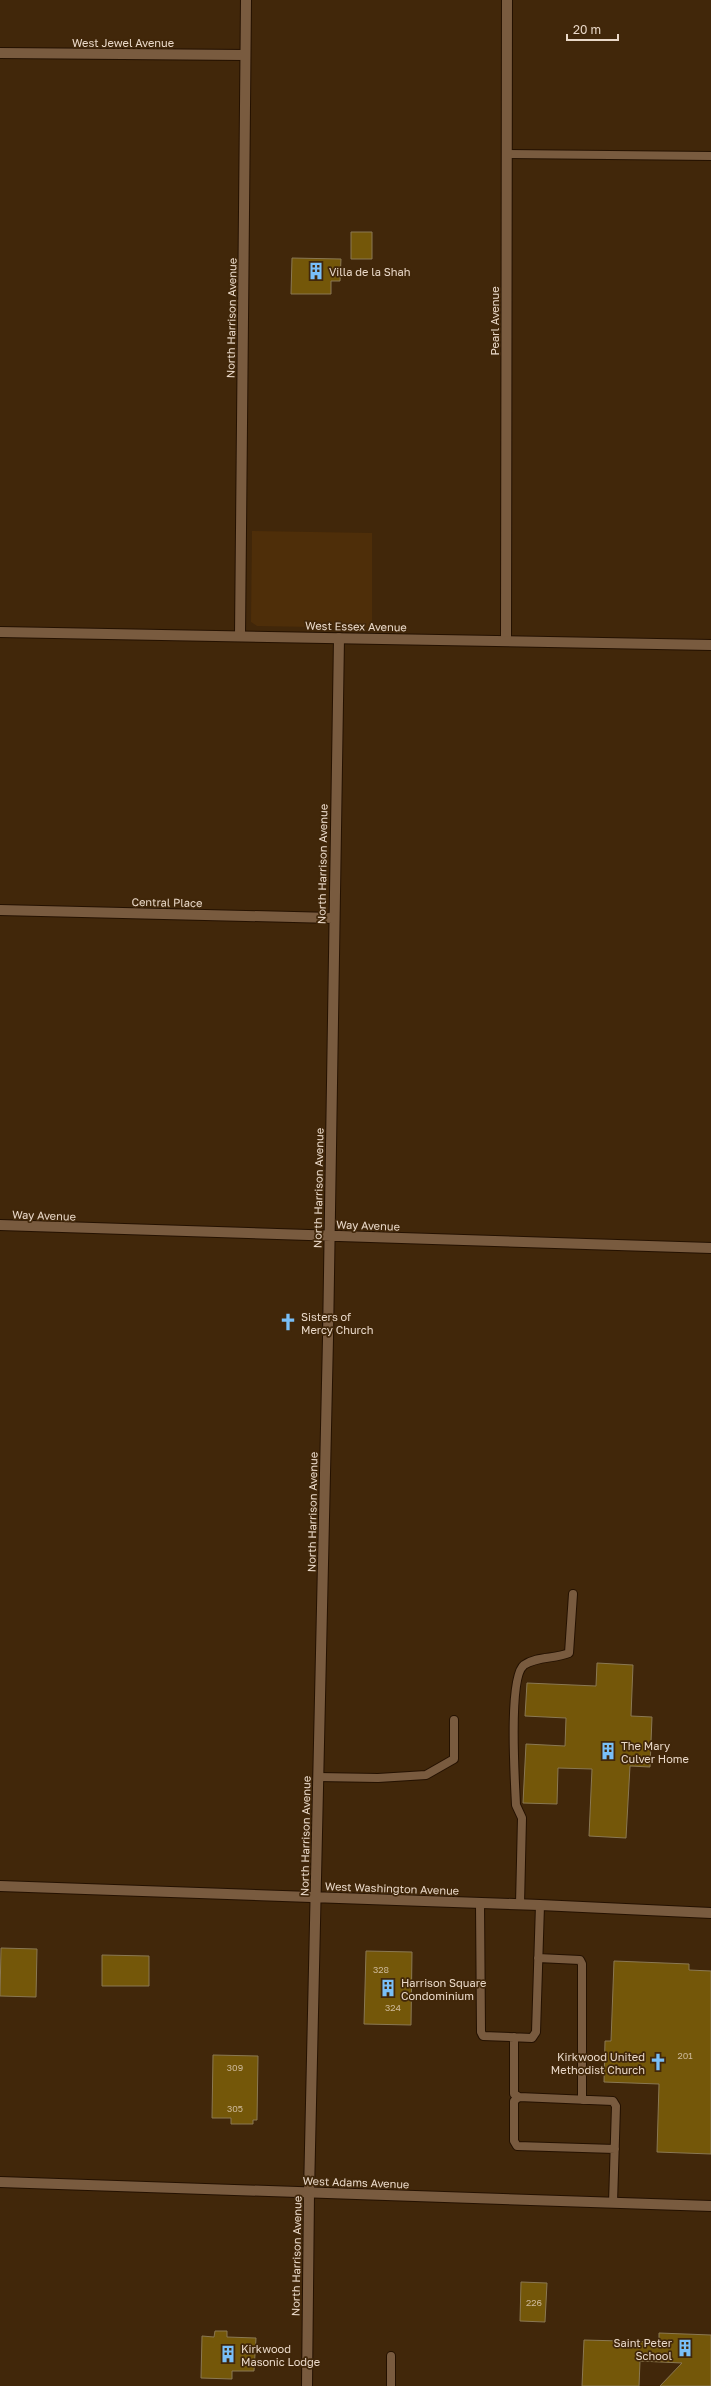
<svg xmlns="http://www.w3.org/2000/svg" width="711" height="2386" viewBox="0 0 711 2386" font-family="'Golos Text',sans-serif">
	<style>
		.built { fill: #4e2e09 }
		.building { fill: #745709; stroke: #8a7853 }
		.lines { fill: none; stroke-linecap: round; stroke-linejoin: round }
		.service-casing { stroke: #241100; stroke-width: 10 }
		.minor-casing { stroke: #241100; stroke-width: 12 }
		.tertiary-casing { stroke: #241100; stroke-width: 12 }
		.secondary-casing { stroke: #241100; stroke-width: 12 }
		.service { stroke: #795b3f; stroke-width: 8 }
		.minor { stroke: #795b3f; stroke-width: 10 }
		.tertiary { stroke: #795b3f; stroke-width: 10 }
		.secondary { stroke: #795b3f; stroke-width: 10 }
		.labels { text-anchor: middle; dominant-baseline: central; stroke-width: 3.5; stroke-linejoin: round; paint-order: stroke }
		.number-label { font-size: 9px; fill: #ccb899 }
		.street-label { font-size: 11px; fill: #ead9c9; stroke: #41270a }
		.poi-label { font-size: 11px; fill: #ead9c9; stroke: #41270a; text-anchor: start }
	</style>
	<rect width="100%" height="100%" fill="#41270a"/>
	<path class="built" d="M 252,531 L 372,533 L 372,628 L 257,626 L 251,622 Z"/>
	<path class="building" d="M 351,232 L 372,232 L 372,259 L 351,259 Z
		M 292,258 L 341,259 L 340,281 L 331,281 L 331,294 L 291,294 Z
		M 597,1663 L 633,1665 L 631,1716 L 652,1717 L 650,1767 L 630,1766 L 626,1838 L 589,1836 L 592,1769 L 558,1768 L 557,1804 L 523,1803 L 526,1744 L 565,1746 L 566,1718 L 525,1716 L 527,1683 L 596,1686 Z
		M 1,1948 L 37,1949 L 36,1997 L 0,1996 Z
		M 366,1951 L 412,1952 L 411,2025 L 364,2024 Z
		M 102,1955 L 149,1956 L 149,1986 L 102,1986 Z
		M 614,1961 L 689,1964 L 689,1970 L 711,1971 L 711,2154 L 657,2152 L 659,2084 L 604,2082 L 605,2041 L 611,2041 Z
		M 213,2055 L 258,2056 L 257,2120 L 253,2120 L 253,2124 L 231,2124 L 231,2118 L 212,2118 Z
		M 521,2282 L 547,2283 L 545,2322 L 520,2321 Z
		M 215,2331 L 227,2331 L 227,2337 L 256,2338 L 254,2371 L 232,2371 L 232,2379 L 201,2378 L 202,2336 L 214,2337 Z
		M 659,2333 L 711,2335 L 711,2386 L 660,2386 L 682,2363 L 640,2361 L 639,2386 L 582,2386 L 584,2340 L 659,2342 Z"/>
	<g class="lines">
		<g class="service-casing">
			<path id="service" d="M 507,154 L 711,156
				M 318,1777 L 378,1778 L 426,1775 L 454,1759 L 454,1720
				M 480,1904 L 481,2032 L 483,2036 L 532,2038 L 536,2032 L 540,1905
				M 520,1904 L 522,1818 L 516,1805 C 515,1782 508,1677 524,1665 C 537,1656 555,1659 569,1653 L 573,1594
				M 538,1958 L 580,1960 L 582,1964 L 582,2100
				M 514,2037 L 514,2094 L 519,2097 L 613,2101 L 616,2106 L 613,2203
				M 519,2097 L 514,2101 L 514,2141 L 517,2146 L 615,2149
				M 391,2386 L 391,2356"/>
		</g>
		<g class="minor-casing">
			<path id="minor" d="M 0,53 L 245,55
				M 240,636 L 246,0
				M 506,641 L 507,0
				M 0,910 L 333,918
				M 0,1225 L 711,1248
				M 0,1886 L 540,1905 L 711,1913
				M 307,2386 L 309,2193 L 328,1338 L 339,638"/>
		</g>
		<g class="tertiary-casing">
			<path id="tertiary" d="M 0,632 L 711,645"/>
		</g>
		<g class="secondary-casing">
			<path id="secondary" d="M 0,2182 L 711,2206"/>
		</g>
		<use href="#service" class="service"/>
		<use href="#minor" class="minor"/>
		<use href="#tertiary" class="tertiary"/>
		<use href="#secondary" class="secondary"/>
	</g>
	<defs>
		<g id="building-bare" transform="scale(1.38)"><path d="M-4-6H4V6H1V3H-1V6H-4ZM-2.5-4.3h1.7v1.8h-1.7ZM.8-4.3h1.7v1.8H.8ZM-2.5-1h1.7V.8h-1.7ZM.8-1h1.7V.8H.8Z" fill="#79bff8" stroke="#41270a" stroke-width="2.5" paint-order="stroke"/></g>
		<g id="church-bare" transform="scale(1.38)"><path d="M-1.2-6h2.4v3.5h3.3v2.4h-3.3V6h-2.4V-.1h-3.3v-2.4h3.3Z" fill="#79bff8" stroke="#41270a" stroke-width="2.5" paint-order="stroke"/></g>
	</defs>
	<g fill-rule="evenodd">
		<use href="#building-bare" x="316" y="271"/>
		<use href="#church-bare" x="288" y="1322"/>
		<use href="#building-bare" x="608" y="1751"/>
		<use href="#building-bare" x="388" y="1988"/>
		<use href="#church-bare" x="658" y="2062"/>
		<use href="#building-bare" x="685" y="2348"/>
		<use href="#building-bare" x="228" y="2354"/>
	</g>
	<g class="labels">
		<g class="number-label">
			<text x="381" y="1969">328</text>
			<text x="393" y="2007">324</text>
			<text x="685" y="2055">201</text>
			<text x="235" y="2067">309</text>
			<text x="235" y="2108">305</text>
			<text x="534" y="2302">226</text>
		</g>
		<g class="street-label">
			<text x="123" y="42">West Jewel Avenue</text>
			<text transform="translate(231 318) rotate(-89)">North Harrison Avenue</text>
			<text transform="translate(494 321) rotate(-90)">Pearl Avenue</text>
			<text transform="translate(356 626) rotate(1)">West Essex Avenue</text>
			<text transform="translate(322 864) rotate(-89)">North Harrison Avenue</text>
			<text transform="translate(167 902) rotate(1)">Central Place</text>
			<text transform="translate(318 1188) rotate(-89)">North Harrison Avenue</text>
			<text transform="translate(44 1215) rotate(2)">Way Avenue</text>
			<text transform="translate(368 1225) rotate(2)">Way Avenue</text>
			<text transform="translate(312 1512) rotate(-89)">North Harrison Avenue</text>
			<text transform="translate(305 1836) rotate(-89)">North Harrison Avenue</text>
			<text transform="translate(392 1888) rotate(2)">West Washington Avenue</text>
			<text transform="translate(356 2182) rotate(2)">West Adams Avenue</text>
			<text transform="translate(296 2256) rotate(-89)">North Harrison Avenue</text>
		</g>
		<g class="poi-label">
			<text x="329" y="271">Villa de la Shah</text>
			<text x="301" y="1316">Sisters of<tspan x="301" dy="13">Mercy Church</tspan></text>
			<text x="621" y="1745">The Mary<tspan x="621" dy="13">Culver Home</tspan></text>
			<text x="401" y="1982">Harrison Square<tspan x="401" dy="13">Condominium</tspan></text>
			<text x="645" y="2056" text-anchor="end">Kirkwood United<tspan x="645" dy="13">Methodist Church</tspan></text>
			<text x="672" y="2342" text-anchor="end">Saint Peter<tspan x="672" dy="13">School</tspan></text>
			<text x="241" y="2348">Kirkwood<tspan x="241" dy="13">Masonic Lodge</tspan></text>
		</g>
	</g>
	<path d="M567 34v6h51v-6" fill="none" stroke="#ead9c9" stroke-width="2"/>
	<text x="573" y="34" font-size="12" fill="#ead9c9" stroke="#41270a" stroke-width="3" paint-order="stroke">20 m</text>
</svg>
